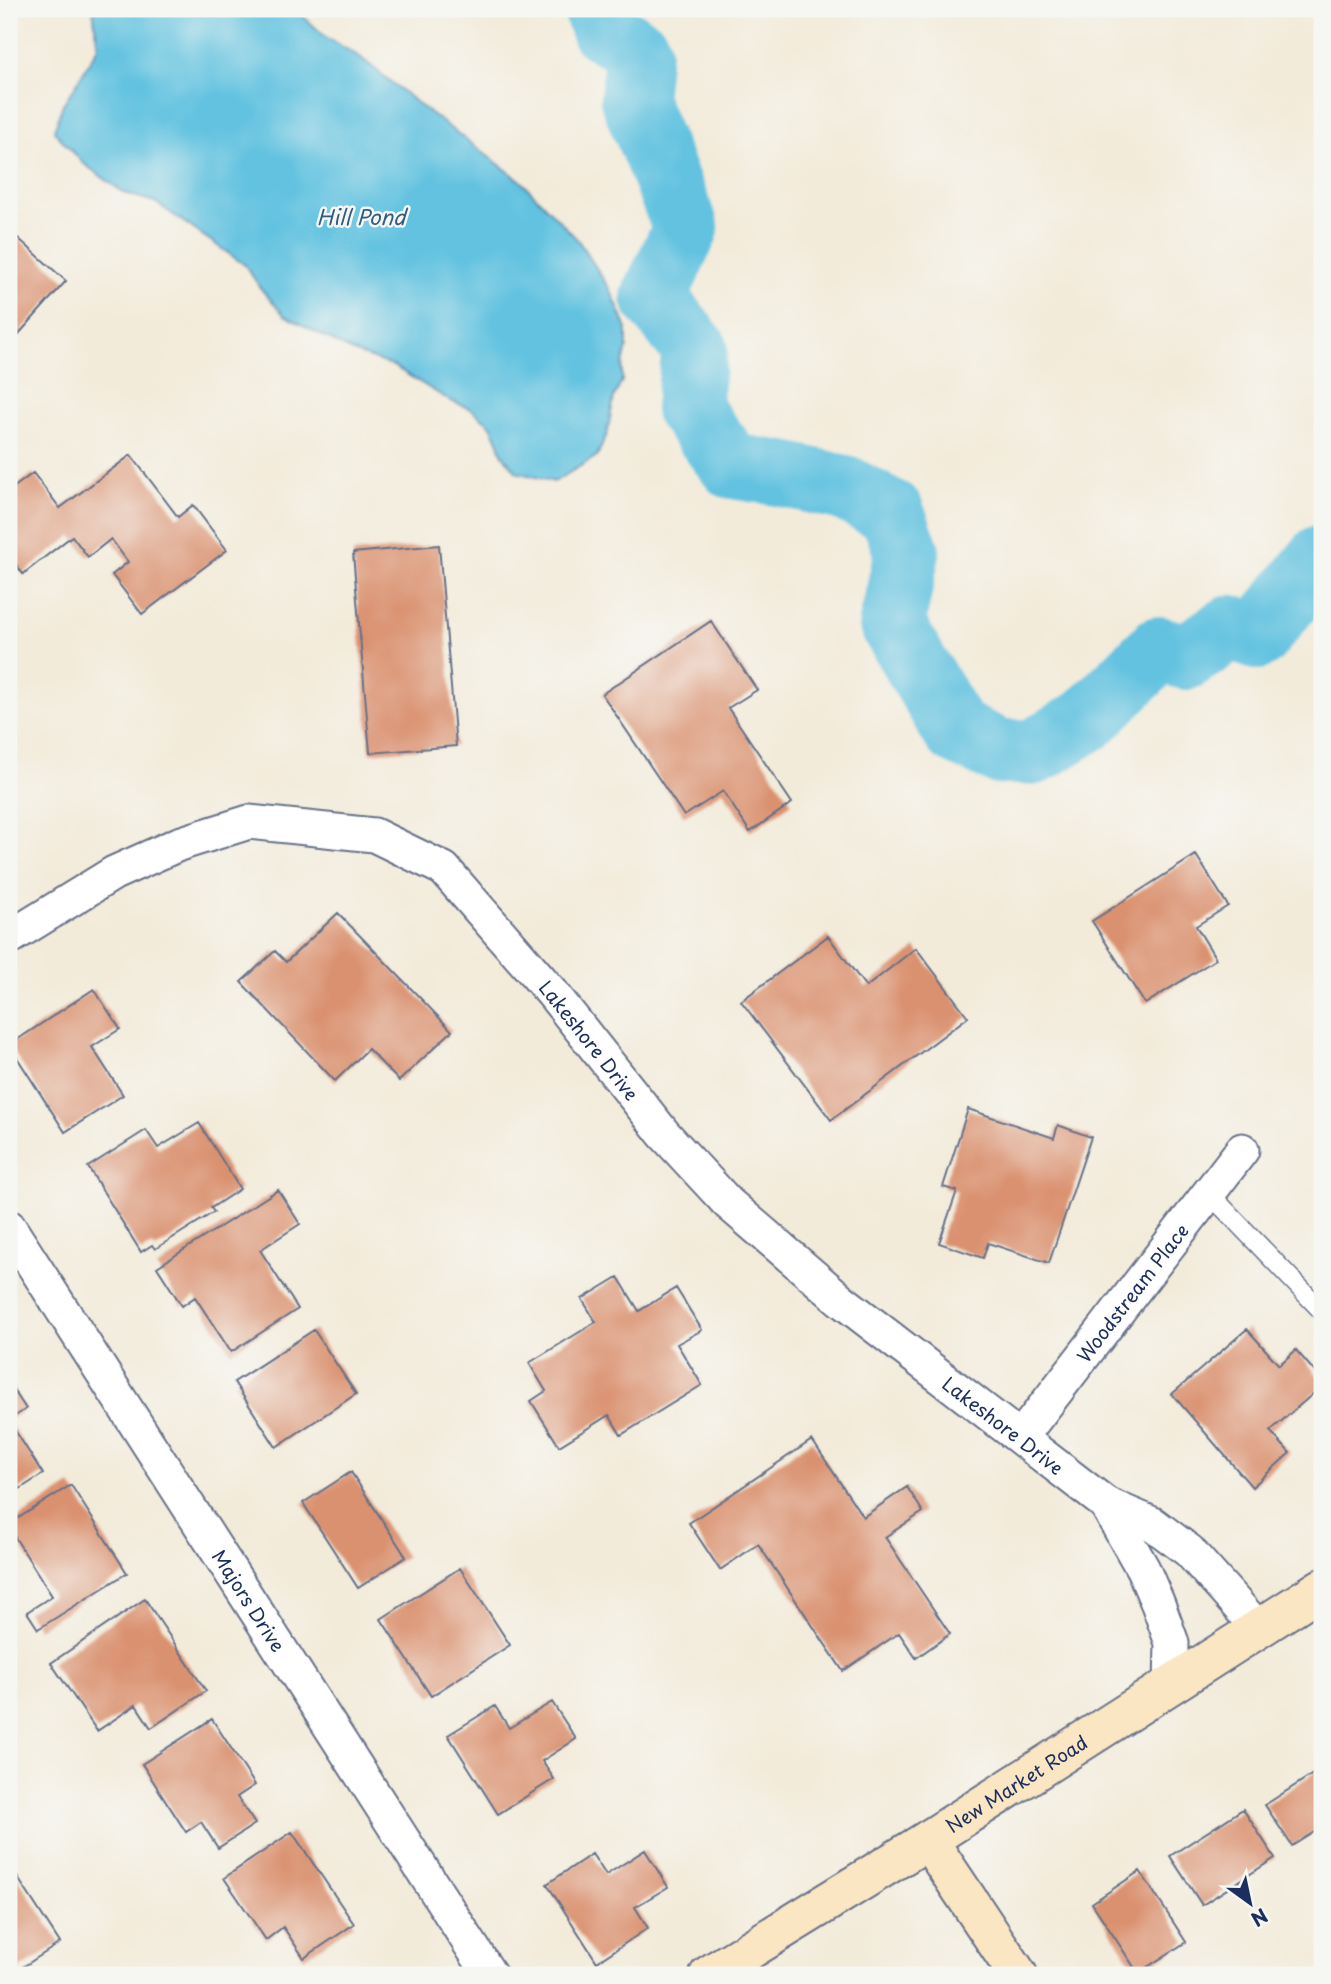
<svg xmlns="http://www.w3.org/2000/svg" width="1331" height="1984" viewBox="0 0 1331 1984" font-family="'Playpen Sans',sans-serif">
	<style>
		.water { fill: #62c2e0; stroke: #3e789f; stroke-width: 2 }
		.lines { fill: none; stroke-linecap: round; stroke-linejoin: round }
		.river { stroke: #62c2e0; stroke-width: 66 }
		.building { fill: #da916f }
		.lane-casing { stroke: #677189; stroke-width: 21 }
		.street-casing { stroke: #677189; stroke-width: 37 }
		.secondary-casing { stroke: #677189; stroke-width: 42 }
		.lane { stroke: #fff; stroke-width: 18 }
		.street { stroke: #fff; stroke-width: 33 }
		.secondary { stroke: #fbe6c4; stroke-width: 38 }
		.labels { text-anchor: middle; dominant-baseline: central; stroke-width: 5; stroke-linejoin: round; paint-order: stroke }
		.street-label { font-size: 19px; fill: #1b2f5e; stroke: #f6f6f2 }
		.water-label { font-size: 21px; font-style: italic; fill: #305b85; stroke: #f6f6f2 }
	</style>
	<rect width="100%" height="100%" fill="#f6f6f2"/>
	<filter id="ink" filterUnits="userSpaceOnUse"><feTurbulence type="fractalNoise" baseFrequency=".0143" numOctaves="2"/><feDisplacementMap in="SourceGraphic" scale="14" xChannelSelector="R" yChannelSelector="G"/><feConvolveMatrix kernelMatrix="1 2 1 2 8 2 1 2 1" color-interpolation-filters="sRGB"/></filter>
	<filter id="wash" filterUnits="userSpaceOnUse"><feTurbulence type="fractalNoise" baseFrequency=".00686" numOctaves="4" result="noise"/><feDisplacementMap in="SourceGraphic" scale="28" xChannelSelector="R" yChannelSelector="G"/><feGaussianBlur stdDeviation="1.57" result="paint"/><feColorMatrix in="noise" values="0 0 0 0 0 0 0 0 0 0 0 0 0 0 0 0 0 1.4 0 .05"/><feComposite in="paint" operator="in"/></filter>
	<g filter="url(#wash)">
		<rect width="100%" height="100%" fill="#f3ebda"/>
		<path class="water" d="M 93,9 L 295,9 L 326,37 L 360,57 L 422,107 L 520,180 L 578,240 L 611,291 L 627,329 L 627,347 L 622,369 L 622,381 L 614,397 L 607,434 L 597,456 L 554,482 L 517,472 L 502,454 L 499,443 L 491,425 L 471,409 L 449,400 L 393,366 L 353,352 L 284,315 L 261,289 L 245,265 L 155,202 L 124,193 L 83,163 L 54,131 L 63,104 L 74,88 L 98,47 Z"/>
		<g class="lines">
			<path class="river" d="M 596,9 L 603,29 L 638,50 L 633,99 L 686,228 L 654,297 L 695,349 L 688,408 L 732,466 L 783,474 L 845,488 L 892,513 L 907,552 L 892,624 L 955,731 L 1000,752 L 1034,752 L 1087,720 L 1159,649 L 1186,657 L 1231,628 L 1257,637 L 1322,557"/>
		</g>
		<g id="blocks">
			<path class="building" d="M 9,230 L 66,281 L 9,345 Z
				M 131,455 L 178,517 L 193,505 L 227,550 L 142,614 L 112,575 L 128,562 L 111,539 L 88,557 L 72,536 L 23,574 L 9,555 L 9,491 L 33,473 L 60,508 Z
				M 439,545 L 456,746 L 370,753 L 353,553 Z
				M 711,621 L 757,690 L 728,708 L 792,803 L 750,832 L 723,791 L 684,816 L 602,694 Z
				M 1196,855 L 1228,906 L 1196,926 L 1216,959 L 1145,1004 L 1092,921 Z
				M 338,913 L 452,1031 L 399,1081 L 368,1049 L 335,1081 L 241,982 L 275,951 L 286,962 Z
				M 828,936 L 866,987 L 916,948 L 968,1017 L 831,1120 L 741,1001 Z
				M 94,989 L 120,1029 L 92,1047 L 123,1095 L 65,1132 L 9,1045 Z
				M 968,1109 L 1054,1138 L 1058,1125 L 1091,1137 L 1049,1263 L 988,1243 L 983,1258 L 939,1243 L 957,1191 L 943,1187 Z
				M 199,1123 L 240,1189 L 211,1208 L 214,1212 L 155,1249 L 152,1245 L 141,1252 L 88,1167 L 146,1130 L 158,1148 Z
				M 278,1190 L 300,1224 L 260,1250 L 298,1309 L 231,1352 L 195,1297 L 182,1306 L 157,1267 Z
				M 618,1277 L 639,1311 L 676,1288 L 702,1330 L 677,1344 L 702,1385 L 621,1435 L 609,1415 L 559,1446 L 531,1401 L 546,1391 L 529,1363 L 596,1322 L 582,1299 Z
				M 1247,1329 L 1279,1365 L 1296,1350 L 1322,1380 L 1322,1386 L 1270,1431 L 1290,1453 L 1252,1487 L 1172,1394 Z
				M 314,1330 L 356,1394 L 276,1447 L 234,1382 Z
				M 9,1383 L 26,1409 L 9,1420 Z
				M 9,1421 L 43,1474 L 9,1496 Z
				M 812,1440 L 863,1517 L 907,1487 L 923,1512 L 885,1537 L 950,1634 L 916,1658 L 899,1633 L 843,1671 L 758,1544 L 720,1570 L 689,1523 Z
				M 351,1472 L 406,1557 L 358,1588 L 303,1503 Z
				M 71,1485 L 127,1573 L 38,1629 L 27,1612 L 52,1596 L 9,1528 L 9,1524 Z
				M 460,1568 L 510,1645 L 431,1696 L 381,1619 Z
				M 145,1599 L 206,1691 L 151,1728 L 136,1705 L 97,1731 L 51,1663 Z
				M 552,1702 L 576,1739 L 542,1761 L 554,1779 L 498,1814 L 448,1735 L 495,1706 L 509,1728 Z
				M 212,1719 L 255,1785 L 237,1797 L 255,1824 L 218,1848 L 201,1822 L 186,1832 L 142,1764 Z
				M 1322,1768 L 1322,1827 L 1292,1846 L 1265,1805 Z
				M 1243,1809 L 1275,1858 L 1202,1905 L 1170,1856 Z
				M 292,1832 L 354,1924 L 304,1958 L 283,1927 L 266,1940 L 224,1878 Z
				M 645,1850 L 668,1887 L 635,1907 L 648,1928 L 597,1962 L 547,1884 L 592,1854 L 606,1875 Z
				M 1140,1871 L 1186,1942 L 1138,1973 L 1092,1903 Z
				M 16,1875 L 60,1943 L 18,1970 L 21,1975 L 9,1975 L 9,1880 Z"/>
		</g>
	</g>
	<g filter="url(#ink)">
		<use href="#blocks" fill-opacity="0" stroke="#677189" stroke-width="2"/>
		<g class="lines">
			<g class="lane-casing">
				<path id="lane" d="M 1209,1193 L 1322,1311"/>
			</g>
			<g class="street-casing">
				<g id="street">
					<path id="s1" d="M 9,938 L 114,873 L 179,844 L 249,822 L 374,835 L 444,869 L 553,994 L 664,1134 L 728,1203 L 841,1300 L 1106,1504 L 1153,1524 L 1189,1551 L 1259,1629"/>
					<path id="s2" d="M 9,1227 L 490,1975"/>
					<path id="s3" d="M 1021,1437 L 1242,1150"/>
					<path d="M 1106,1504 L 1143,1569 L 1158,1604 L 1172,1643 L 1171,1685"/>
				</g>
			</g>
			<g class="secondary-casing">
				<g id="secondary">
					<path d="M 928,1840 L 1018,1975"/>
					<path id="s4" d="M 709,1975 L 928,1840 L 1322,1588"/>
				</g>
			</g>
			<use href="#lane" class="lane"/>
			<use href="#street" class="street"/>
			<use href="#secondary" class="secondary"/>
		</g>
	</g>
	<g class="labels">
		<g class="street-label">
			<text stroke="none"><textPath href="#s1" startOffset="696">Lakeshore Drive</textPath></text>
			<text stroke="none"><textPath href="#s3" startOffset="182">Woodstream Place</textPath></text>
			<text stroke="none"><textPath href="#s1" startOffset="1264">Lakeshore Drive</textPath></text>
			<text stroke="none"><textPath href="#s2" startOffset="444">Majors Drive</textPath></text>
			<text stroke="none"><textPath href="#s4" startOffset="362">New Market Road</textPath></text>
		</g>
		<g class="water-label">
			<text x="361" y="216">Hill Pond</text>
		</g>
	</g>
	<rect width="1331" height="1984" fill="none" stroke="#f6f6f2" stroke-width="35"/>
	<g transform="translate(1250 1903) rotate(147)" stroke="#f6f6f2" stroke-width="5" paint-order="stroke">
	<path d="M0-5L12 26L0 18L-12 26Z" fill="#1b2f5e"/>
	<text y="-10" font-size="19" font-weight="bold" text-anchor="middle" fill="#1b2f5e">N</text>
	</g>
</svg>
